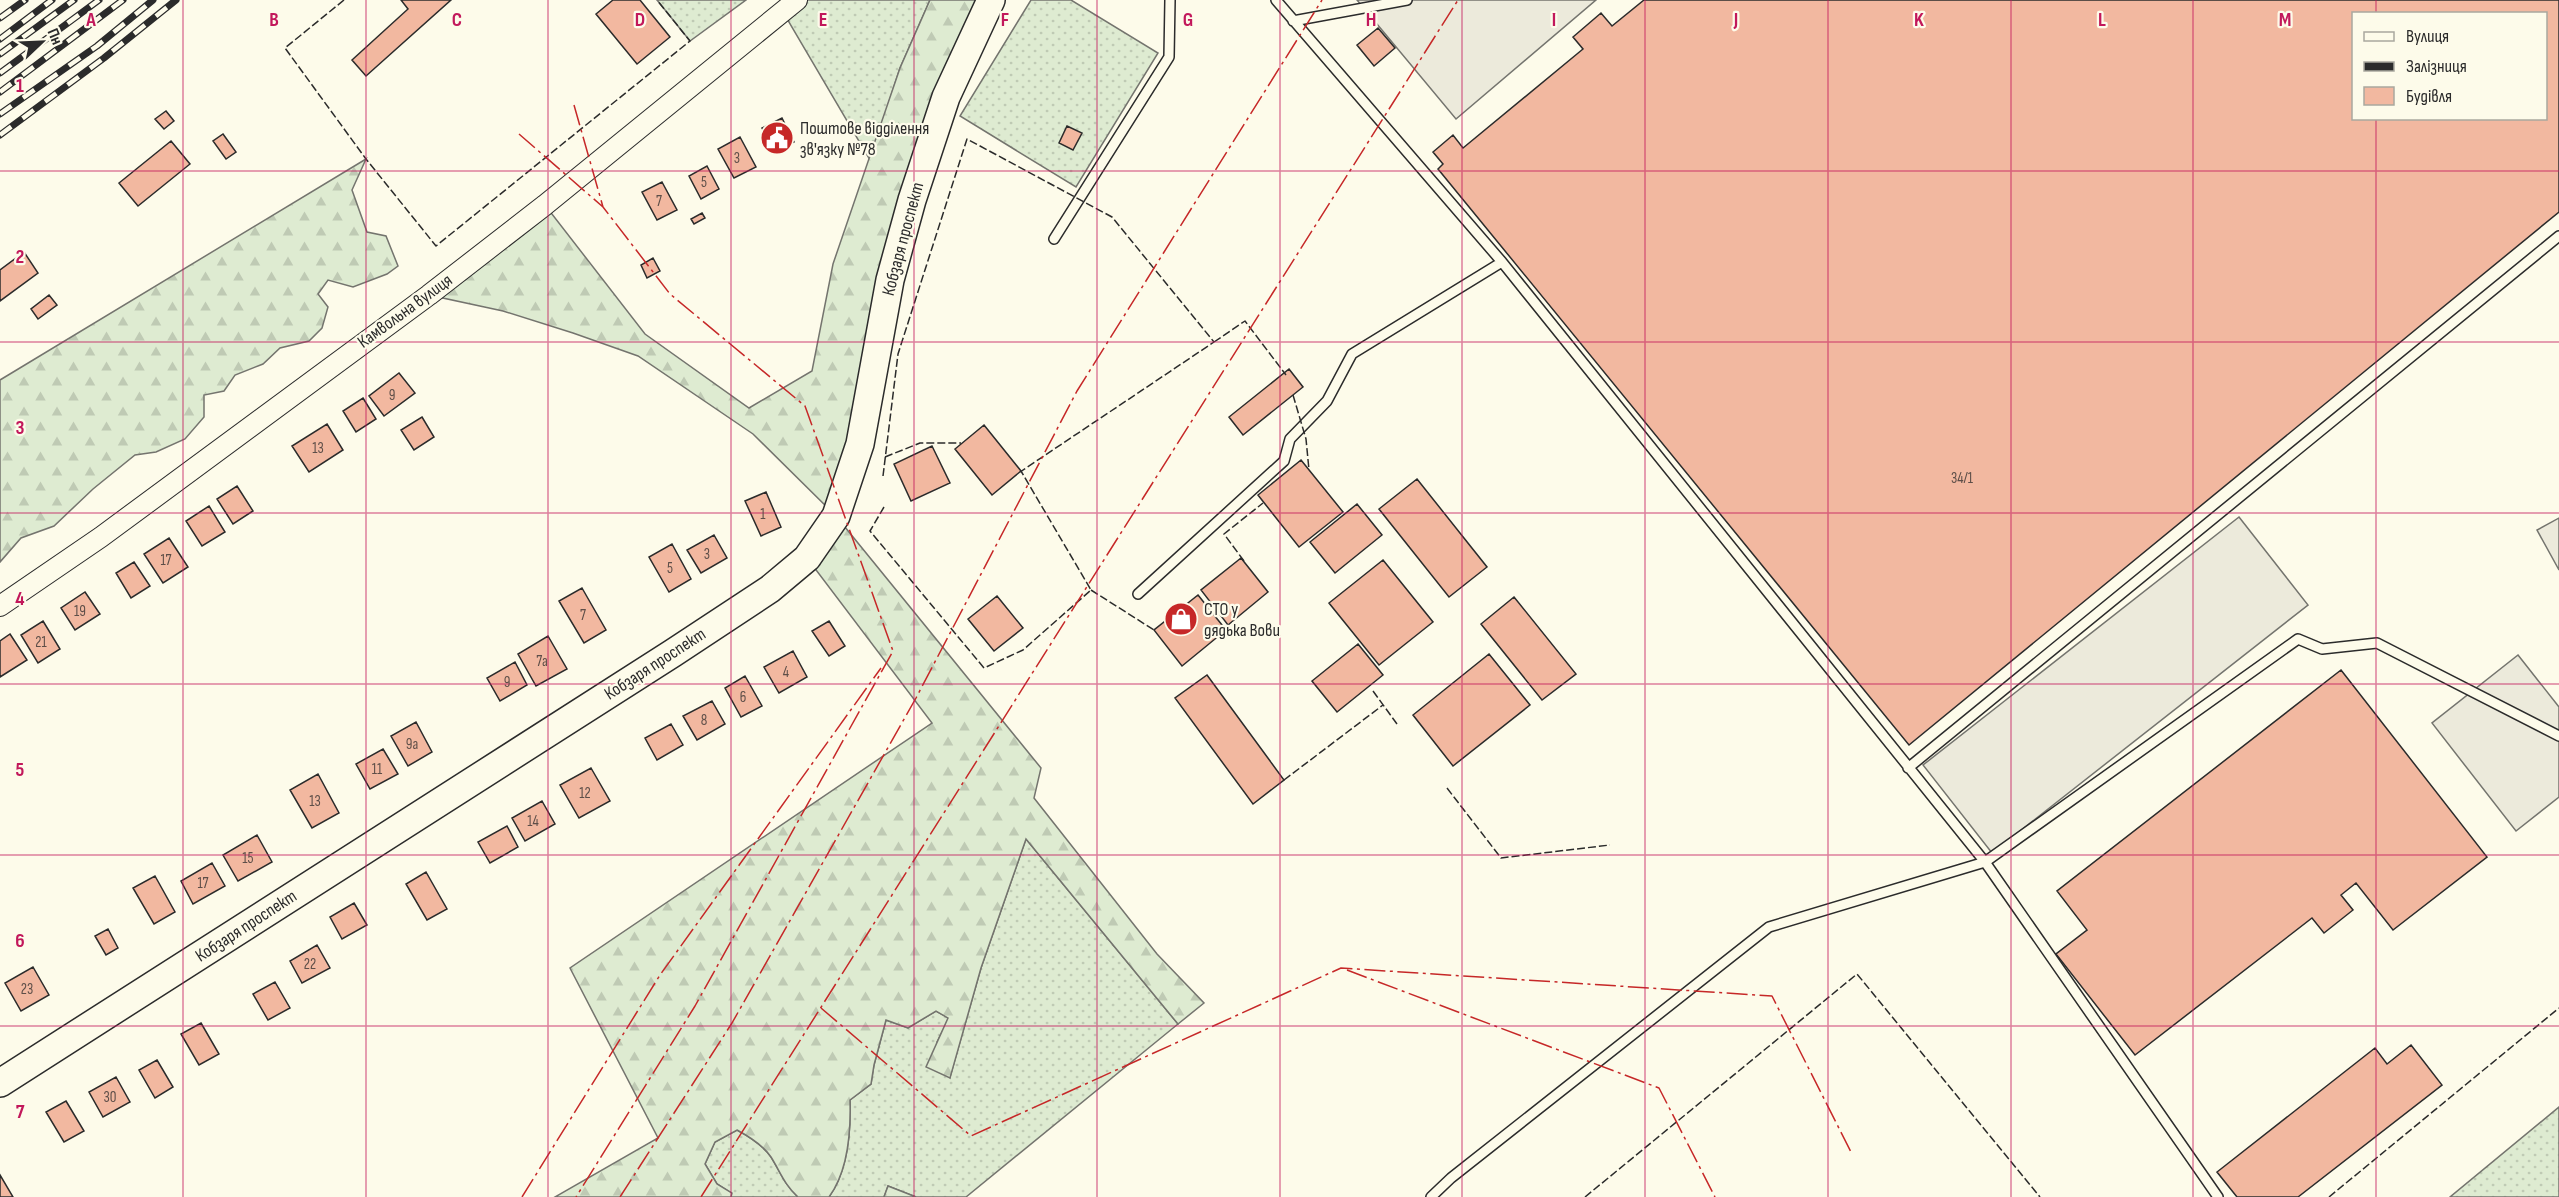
<svg xmlns="http://www.w3.org/2000/svg" width="2559" height="1197" viewBox="0 0 2559 1197" font-family="'Sofia Sans Condensed',sans-serif">
	<style>
		.grass { fill: url(#grass-dots); stroke: #74746e; stroke-width: 1.5 }
		.forest { fill: url(#forest-firs); stroke: #74746e; stroke-width: 1.5 }
		.parking { fill: #eceadb; stroke: #74746e; stroke-width: 1.5 }
		.building { fill: #f2b8a0; stroke: #2b2b2b; stroke-width: 1.5; fill-rule: evenodd }
		.lines { fill: none; stroke-linecap: round; stroke-linejoin: round }
		.lane-casing { stroke: #2b2b2b; stroke-width: 12 }
		.street-casing { stroke: #2b2b2b; stroke-width: 22 }
		.secondary-casing { stroke: #2b2b2b; stroke-width: 30 }
		.lane { stroke: #fdfbea; stroke-width: 9 }
		.street { stroke: #fdfbea; stroke-width: 20 }
		.secondary { stroke: #fdfbea; stroke-width: 27 }
		.rail-casing { stroke: #2b2b2b; stroke-width: 7 }
		.rail { stroke: #fdfbea; stroke-width: 4.5; stroke-dasharray: 14; stroke-linecap: butt }
		.fence { stroke: #2b2b2b; stroke-width: 1.5; stroke-dasharray: 8 3; stroke-linecap: butt }
		.power { stroke: #c62828; stroke-width: 1.5; stroke-dasharray: 21 4.5 3 4.5; stroke-linecap: butt }
		.grid { fill: none; stroke: #c2185b; stroke-width: 1.5; stroke-opacity: 0.55 }
		.labels { text-anchor: middle; dominant-baseline: central; stroke-width: 4.5; stroke-linejoin: round; paint-order: stroke }
		.number-label { font-size: 15px; fill: #5d4e48 }
		.poi-label { font-size: 18px; fill: #2b2b2b; stroke: #fdfbea; text-anchor: start }
		.street-label { font-size: 18px; fill: #2b2b2b; stroke: #fdfbea }
		.grid-label { font-size: 20px; text-anchor: middle; font-weight: bold; fill: #c2185b; stroke: #fdfbea; stroke-width: 4.5; stroke-linejoin: round; paint-order: stroke }
	</style>
	<defs>
		<pattern id="grass-dots" width="8" height="8" patternUnits="userSpaceOnUse" patternTransform="scale(1.5)"><rect width="8" height="8" fill="#deebd1"/><path d="M2 2h.1M6 6h.1" fill="none" stroke="#bfcab4" stroke-width="1.8" stroke-linecap="round"/></pattern>
		<pattern id="forest-firs" width="22" height="20" patternUnits="userSpaceOnUse" patternTransform="scale(1.5)"><rect width="22" height="20" fill="#deebd1"/><path d="M5 1l3.5 6h-7zM16 11l3.5 6h-7z" fill="#bfcab4"/></pattern>
	</defs>
	<rect width="100%" height="100%" fill="#fdfbea"/>
	<path class="grass" d="M 657,0 L 746,0 L 690,41 Z
		M 797,0 L 930,0 L 900,68 L 870,160 L 783,12 Z
		M 1031,0 L 1071,0 L 1158,53 L 1076,187 L 960,116 Z
		M 1026,839 L 1178,1024 L 966,1197 L 916,1197 L 888,1186 L 884,1197 L 829,1197 C 848,1171 851,1132 850,1100 L 871,1084 L 874,1065 L 886,1020 L 908,1028 L 936,1011 L 949,1018 L 937,1042 L 950,1077 L 981,968 Z
		M 2559,1107 L 2559,1197 L 2450,1197 Z
		M 737,1130 C 750,1137 763,1145 771,1157 C 781,1173 784,1184 798,1197 L 731,1197 L 731,1193 L 717,1184 L 705,1164 L 715,1142 Z"/>
	<path class="forest" d="M 930,0 L 991,0 L 946,97 L 836,516 L 1041,768 L 1034,798 L 1157,954 L 1204,1003 L 1178,1024 L 1026,839 L 981,968 L 950,1078 L 926,1067 L 948,1018 L 936,1011 L 908,1028 L 886,1020 L 874,1065 L 871,1084 L 850,1100 C 851,1132 848,1171 829,1197 L 798,1197 C 784,1184 781,1173 771,1157 C 763,1145 750,1137 737,1130 L 715,1142 L 705,1164 L 717,1184 L 732,1193 L 731,1197 L 555,1197 L 658,1138 L 570,968 L 932,723 L 807,558 L 836,516 L 753,434 L 638,356 L 573,333 L 503,311 L 429,295 L 545,205 L 645,334 L 749,408 L 812,371 L 833,264 L 900,68 Z
		M 366,159 L 352,190 L 367,232 L 386,236 L 398,266 L 387,274 L 353,287 L 328,280 L 318,294 L 328,307 L 322,328 L 309,341 L 280,348 L 263,364 L 235,375 L 224,391 L 204,395 L 204,417 L 185,439 L 156,452 L 135,455 L 93,489 L 54,526 L 21,538 L 0,562 L 0,380 Z
		M 888,1186 L 916,1197 L 884,1197 Z"/>
	<path class="parking" d="M 1357,0 L 1596,0 L 1456,119 Z
		M 2239,517 L 2308,605 L 1992,853 L 1923,765 Z
		M 2559,518 L 2559,570 L 2537,530 Z
		M 2518,655 L 2559,707 L 2559,797 L 2516,831 L 2432,723 Z"/>
	<path class="building" d="M 401,0 L 451,0 L 366,76 L 352,60 L 408,9 Z
		M 613,0 L 640,0 L 670,37 L 637,64 L 596,14 Z
		M 1644,0 L 2559,0 L 2559,212 L 1909,745 L 1438,169 L 1443,164 L 1433,152 L 1453,135 L 1463,148 L 1583,49 L 1573,37 L 1601,13 L 1612,26 ZM 2354,14 L 2546,14 L 2546,118 L 2354,118 Z
		M 1378,28 L 1395,48 L 1374,66 L 1357,45 Z
		M 166,111 L 174,121 L 164,129 L 155,119 Z
		M 782,118 L 794,142 L 775,152 L 762,128 Z
		M 1067,126 L 1082,133 L 1073,150 L 1059,143 Z
		M 223,134 L 236,152 L 226,159 L 213,141 Z
		M 740,137 L 756,167 L 734,178 L 718,149 Z
		M 171,141 L 190,164 L 138,206 L 119,183 Z
		M 707,166 L 719,189 L 701,199 L 689,176 Z
		M 662,182 L 677,210 L 657,220 L 642,192 Z
		M 702,213 L 705,218 L 694,224 L 691,219 Z
		M 24,252 L 38,273 L 0,301 L 0,270 Z
		M 653,258 L 660,271 L 647,278 L 641,265 Z
		M 49,295 L 57,305 L 38,319 L 31,309 Z
		M 1289,369 L 1303,387 L 1243,435 L 1229,417 Z
		M 399,373 L 415,393 L 384,416 L 369,396 Z
		M 363,398 L 376,419 L 356,432 L 343,411 Z
		M 422,417 L 434,437 L 414,450 L 401,430 Z
		M 327,424 L 343,450 L 309,472 L 292,446 Z
		M 984,425 L 1021,471 L 992,495 L 955,449 Z
		M 932,446 L 950,483 L 911,501 L 894,464 Z
		M 1301,460 L 1343,512 L 1299,547 L 1258,495 Z
		M 1417,479 L 1487,567 L 1449,597 L 1379,509 Z
		M 237,486 L 253,511 L 233,524 L 217,499 Z
		M 766,492 L 781,527 L 761,536 L 745,501 Z
		M 1357,504 L 1382,535 L 1335,573 L 1310,542 Z
		M 209,506 L 225,532 L 202,546 L 186,521 Z
		M 714,535 L 727,558 L 701,573 L 687,550 Z
		M 169,538 L 188,567 L 163,583 L 144,554 Z
		M 672,544 L 691,579 L 669,592 L 649,557 Z
		M 1241,558 L 1268,592 L 1228,625 L 1201,590 Z
		M 1383,560 L 1433,622 L 1379,665 L 1329,603 Z
		M 134,562 L 150,586 L 131,598 L 116,573 Z
		M 582,588 L 606,630 L 584,643 L 559,601 Z
		M 85,592 L 100,614 L 75,630 L 61,608 Z
		M 1198,595 L 1226,630 L 1182,666 L 1154,630 Z
		M 997,596 L 1023,628 L 994,651 L 968,619 Z
		M 1514,597 L 1576,674 L 1542,700 L 1481,624 Z
		M 43,621 L 60,649 L 38,663 L 21,635 Z
		M 829,621 L 845,646 L 829,656 L 812,631 Z
		M 10,634 L 27,660 L 0,677 L 0,641 Z
		M 548,636 L 567,669 L 536,686 L 518,654 Z
		M 1358,644 L 1383,675 L 1337,712 L 1312,681 Z
		M 793,651 L 807,677 L 779,693 L 764,667 Z
		M 1489,654 L 1530,705 L 1453,766 L 1413,715 Z
		M 515,662 L 527,685 L 500,701 L 487,678 Z
		M 2341,670 L 2487,857 L 2393,930 L 2356,883 L 2341,895 L 2353,910 L 2324,933 L 2312,918 L 2135,1055 L 2056,954 L 2087,930 L 2057,891 Z
		M 1207,675 L 1284,780 L 1253,804 L 1175,698 Z
		M 745,676 L 762,706 L 741,717 L 725,688 Z
		M 712,701 L 725,724 L 697,740 L 683,716 Z
		M 416,722 L 432,752 L 408,766 L 391,736 Z
		M 671,724 L 683,745 L 657,760 L 645,738 Z
		M 383,749 L 398,774 L 370,789 L 356,764 Z
		M 591,768 L 610,801 L 579,818 L 560,785 Z
		M 318,774 L 339,813 L 312,828 L 290,790 Z
		M 542,801 L 555,824 L 525,841 L 512,818 Z
		M 507,826 L 518,847 L 490,863 L 478,842 Z
		M 257,835 L 272,862 L 238,881 L 223,855 Z
		M 212,863 L 225,886 L 193,904 L 181,881 Z
		M 426,872 L 447,909 L 427,920 L 406,884 Z
		M 155,876 L 175,912 L 154,924 L 133,888 Z
		M 354,903 L 367,925 L 342,939 L 330,917 Z
		M 108,929 L 118,948 L 106,955 L 95,936 Z
		M 317,945 L 330,968 L 302,983 L 290,961 Z
		M 33,967 L 49,995 L 21,1011 L 5,983 Z
		M 275,982 L 290,1008 L 268,1020 L 253,994 Z
		M 201,1023 L 219,1054 L 199,1065 L 181,1034 Z
		M 2411,1045 L 2442,1085 L 2298,1197 L 2237,1197 L 2217,1172 L 2375,1048 L 2387,1064 Z
		M 157,1060 L 173,1087 L 155,1098 L 139,1070 Z
		M 116,1077 L 130,1102 L 103,1117 L 89,1092 Z
		M 66,1101 L 84,1131 L 64,1142 L 46,1112 Z
		M 0,1175 L 13,1197 L 0,1197 Z"/>
	<g class="lines">
		<g class="lane-casing">
			<path id="lane" d="M 1276,0 L 1502,262 L 1985,862 L 2218,1197
				M 1293,21 L 1407,0
				M 1054,239 L 1169,57 L 1170,0
				M 1138,594 L 1284,461 L 1290,439 L 1327,401 L 1352,354 L 1502,262
				M 1908,768 L 2559,236
				M 1431,1197 L 1451,1178 L 1769,927 L 1985,862 L 2298,639 L 2322,649 L 2377,643 L 2559,736"/>
		</g>
		<g class="street-casing">
			<path id="street" d="M 0,606 L 101,537 L 429,295 L 545,205 L 797,0"/>
		</g>
		<g class="secondary-casing">
			<path id="secondary" d="M 0,1083 L 673,653 L 770,589 L 807,558 L 836,516 L 860,444 L 890,280 L 912,200 L 946,97 L 991,0"/>
		</g>
		<use href="#lane" class="lane"/>
		<use href="#street" class="street"/>
		<use href="#secondary" class="secondary"/>
		<g class="rail-casing">
			<path id="rail" d="M 0,18 L 25,0
				M 0,39 L 52,0
				M 0,54 L 74,0
				M 0,73 L 99,0
				M 0,92 L 123,0
				M 0,114 L 97,46 L 153,0
				M 0,135 L 104,58 L 176,0"/>
		</g>
		<use href="#rail" class="rail"/>
		<path class="fence" d="M 344,0 L 285,48 L 366,159 L 436,246 L 690,41 L 657,0
			M 1214,342 L 1245,321 L 1286,375
			M 1293,395 L 1306,439 L 1309,470
			M 885,457 L 920,443 L 961,443
			M 883,476 L 898,354 L 967,139 L 1112,217 L 1214,342 L 1020,472
			M 884,507 L 870,531 L 984,668 L 1023,650 L 1091,590 L 1021,471
			M 1244,561 L 1224,534 L 1263,503
			M 1091,590 L 1154,630
			M 1373,691 L 1397,724
			M 1284,780 L 1383,705
			M 1447,788 L 1501,858 L 1610,845
			M 1585,1197 L 1857,974 L 2040,1197
			M 2329,1197 L 2559,1008"/>
		<path class="power" d="M 574,105 L 603,207
			M 519,134 L 603,207 L 670,294 L 805,406 L 893,651 L 695,1006 L 576,1197
			M 1347,970 L 1659,1088 L 1715,1197
			M 821,1008 L 971,1136 L 1341,968 L 1772,996 L 1851,1152
			M 522,1197 L 660,975 L 881,668
			M 620,1197 L 732,1023 L 916,698 L 1077,391 L 1322,0
			M 701,1197 L 1458,0"/>
	</g>
	<path class="grid" d="M 183,0 L 183,1197M 366,0 L 366,1197M 548,0 L 548,1197M 731,0 L 731,1197M 914,0 L 914,1197M 1097,0 L 1097,1197M 1280,0 L 1280,1197M 1462,0 L 1462,1197M 1645,0 L 1645,1197M 1828,0 L 1828,1197M 2011,0 L 2011,1197M 2193,0 L 2193,1197M 2376,0 L 2376,14M 2376,118 L 2376,1197M 0,171 L 2559,171M 0,342 L 2559,342M 0,513 L 2559,513M 0,684 L 2559,684M 0,855 L 2559,855M 0,1026 L 2559,1026"/>
	<defs>
		<g id="civic-disc" transform="scale(1.725)"><circle r="9.5" fill="#c62828" stroke="#fdfbea"/><path d="M-.6-6.5H3V-4.5H.6V-3L4-1V1h2V6H-6V1h2V-1L-.6-3ZM-1.2 2.5V6h2.4V2.5Z" fill="#fff"/></g>
		<g id="shop-disc" transform="scale(1.725)"><circle r="9.5" fill="#c62828" stroke="#fdfbea"/><path d="M-5-2.5h2.3a2.7 3.5 0 0 1 5.4 0H5L5.5 6h-11ZM-1.5-2.5h3a1.5 2.3 0 0 0-3 0Z" fill="#fff"/></g>
	</defs>
	<g fill-rule="evenodd">
		<use href="#civic-disc" x="777" y="138"/>
		<use href="#shop-disc" x="1181" y="619"/>
	</g>
	<g class="labels">
		<g class="number-label">
			<text x="737" y="158">3</text>
			<text x="704" y="182">5</text>
			<text x="659" y="201">7</text>
			<text x="392" y="395">9</text>
			<text x="318" y="448">13</text>
			<text x="1962" y="478">34/1</text>
			<text x="763" y="514">1</text>
			<text x="707" y="554">3</text>
			<text x="166" y="560">17</text>
			<text x="670" y="568">5</text>
			<text x="80" y="611">19</text>
			<text x="583" y="615">7</text>
			<text x="41" y="642">21</text>
			<text x="542" y="661">7а</text>
			<text x="786" y="672">4</text>
			<text x="507" y="682">9</text>
			<text x="743" y="697">6</text>
			<text x="704" y="720">8</text>
			<text x="412" y="744">9а</text>
			<text x="377" y="769">11</text>
			<text x="585" y="793">12</text>
			<text x="315" y="801">13</text>
			<text x="533" y="821">14</text>
			<text x="248" y="858">15</text>
			<text x="203" y="883">17</text>
			<text x="310" y="964">22</text>
			<text x="27" y="989">23</text>
			<text x="110" y="1097">30</text>
		</g>
		<g class="poi-label">
			<text x="800" y="128">Поштове відділення<tspan x="800" dy="21">зв'язку №78</tspan></text>
			<text x="1204" y="609">СТО у<tspan x="1204" dy="21">дядька Вови</tspan></text>
		</g>
		<g class="street-label">
			<text transform="translate(903 239) rotate(-75)">Кобзаря проспект</text>
			<text transform="translate(405 311) rotate(-36)">Камвольна вулиця</text>
			<text transform="translate(655 664) rotate(-33)">Кобзаря проспект</text>
			<text transform="translate(246 926) rotate(-33)">Кобзаря проспект</text>
		</g>
	</g>
	<g class="grid-label">
		<text x="91" y="26">A</text>
		<text x="274" y="26">B</text>
		<text x="457" y="26">C</text>
		<text x="640" y="26">D</text>
		<text x="823" y="26">E</text>
		<text x="1005" y="26">F</text>
		<text x="1188" y="26">G</text>
		<text x="1371" y="26">H</text>
		<text x="1554" y="26">I</text>
		<text x="1736" y="26">J</text>
		<text x="1919" y="26">K</text>
		<text x="2102" y="26">L</text>
		<text x="2285" y="26">M</text>
		<text x="20" y="92">1</text>
		<text x="20" y="263">2</text>
		<text x="20" y="434">3</text>
		<text x="20" y="605">4</text>
		<text x="20" y="776">5</text>
		<text x="20" y="947">6</text>
		<text x="20" y="1118">7</text>
	</g>
	<rect x="2352" y="12" width="195" height="108" fill="#fdfbea" stroke="#a9a89e" stroke-width="1.5"/>
	<rect x="2364" y="32" width="30" height="9" fill="#fdfbea" stroke="#a9a89e" stroke-width="1.5"/>
	<text x="2406" y="42" font-size="18" fill="#2b2b2b">Вулиця</text>
	<rect x="2364" y="62" width="30" height="9" fill="#2b2b2b" stroke="#a9a89e" stroke-width="1.5"/>
	<text x="2406" y="72" font-size="18" fill="#2b2b2b">Залізниця</text>
	<rect x="2364" y="87" width="30" height="18" fill="#f2b8a0" stroke="#a9a89e" stroke-width="1.5"/>
	<text x="2406" y="102" font-size="18" fill="#2b2b2b">Будівля</text>
	<g transform="translate(42 42) rotate(67)" stroke="#fdfbea" stroke-width="4.5" paint-order="stroke">
	<path d="M0-4.5L10 22L0 15L-10 22Z" fill="#2b2b2b"/>
	<text y="-9" font-size="16" font-weight="bold" text-anchor="middle" fill="#2b2b2b">Пн</text>
	</g>
</svg>
